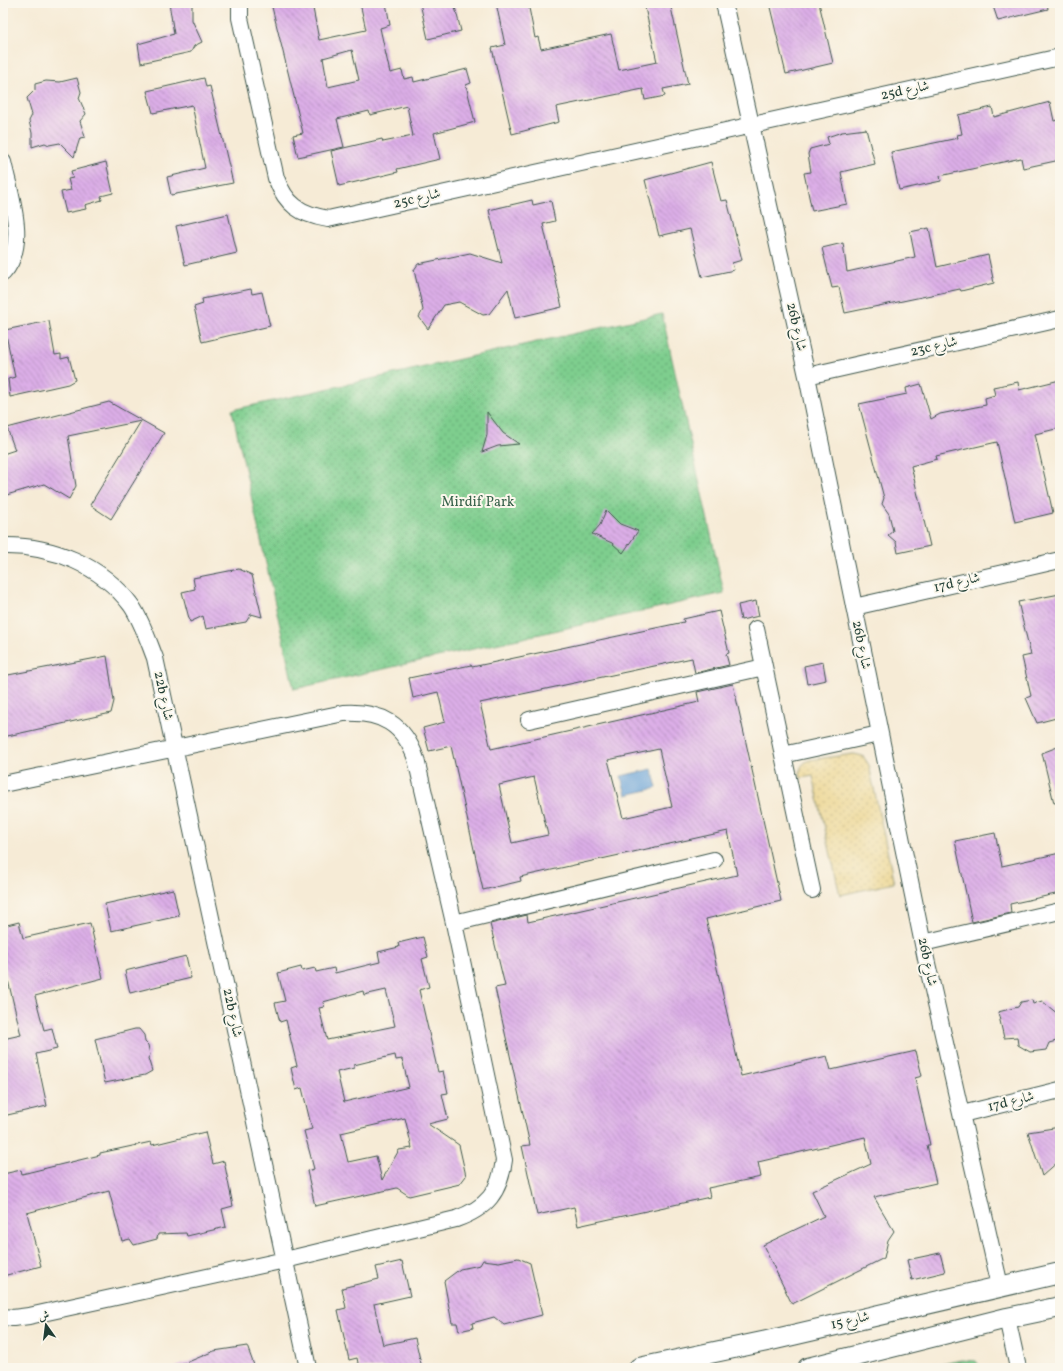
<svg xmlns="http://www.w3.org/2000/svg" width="1063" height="1371" viewBox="0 0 1063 1371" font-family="Vollkorn,Amiri,serif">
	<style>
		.grass { fill: url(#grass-tufts); stroke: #4e8661 }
		.sand { fill: url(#sand-dots); stroke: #868c69 }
		.park { fill: url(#park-dots); stroke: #4e8661 }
		.water { fill: #68a1d7; stroke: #446f86 }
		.building { fill: url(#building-back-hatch); fill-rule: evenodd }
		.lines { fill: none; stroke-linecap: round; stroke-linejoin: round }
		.minor-casing { stroke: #3f574c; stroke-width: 18 }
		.tertiary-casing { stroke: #3f574c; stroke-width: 22 }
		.minor { stroke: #fff; stroke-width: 16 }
		.tertiary { stroke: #fff; stroke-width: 20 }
		.labels { text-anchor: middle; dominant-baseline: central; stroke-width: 4; stroke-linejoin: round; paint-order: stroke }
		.street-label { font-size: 14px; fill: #1f3d34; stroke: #fbf7ec }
		.park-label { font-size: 14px; fill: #37614a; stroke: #fbf7ec }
	</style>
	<defs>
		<pattern id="grass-tufts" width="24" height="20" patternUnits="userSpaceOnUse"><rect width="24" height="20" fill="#7ece8e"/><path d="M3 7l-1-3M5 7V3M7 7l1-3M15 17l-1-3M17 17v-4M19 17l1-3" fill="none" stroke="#67a875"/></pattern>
		<pattern id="sand-dots" width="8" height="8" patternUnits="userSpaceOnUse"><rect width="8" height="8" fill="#eeda9e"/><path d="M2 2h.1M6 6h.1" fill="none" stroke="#ccbc89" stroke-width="1.8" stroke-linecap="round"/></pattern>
		<pattern id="park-dots" width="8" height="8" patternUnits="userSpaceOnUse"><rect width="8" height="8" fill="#7ece8e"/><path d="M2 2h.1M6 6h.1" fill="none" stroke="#67a875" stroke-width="1.8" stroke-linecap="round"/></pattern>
		<pattern id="building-back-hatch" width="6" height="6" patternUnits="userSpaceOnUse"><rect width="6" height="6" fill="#dcaee7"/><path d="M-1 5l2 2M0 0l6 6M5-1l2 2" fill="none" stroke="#b28fbc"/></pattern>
	</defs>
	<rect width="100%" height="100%" fill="#fbf7ec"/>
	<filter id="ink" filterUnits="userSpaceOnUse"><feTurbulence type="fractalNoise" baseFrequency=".025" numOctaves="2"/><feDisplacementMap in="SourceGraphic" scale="8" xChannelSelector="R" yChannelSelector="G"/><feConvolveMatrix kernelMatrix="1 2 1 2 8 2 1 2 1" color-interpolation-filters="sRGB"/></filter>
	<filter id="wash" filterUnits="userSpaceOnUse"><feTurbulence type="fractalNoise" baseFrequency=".012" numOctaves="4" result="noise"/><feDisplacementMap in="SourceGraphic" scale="16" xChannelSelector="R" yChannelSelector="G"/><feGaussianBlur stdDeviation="0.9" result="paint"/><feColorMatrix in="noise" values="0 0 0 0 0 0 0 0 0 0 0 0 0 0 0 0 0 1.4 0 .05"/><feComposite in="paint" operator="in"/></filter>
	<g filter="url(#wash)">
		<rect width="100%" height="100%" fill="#f6ebd6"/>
		<path class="grass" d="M 961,1360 L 976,1361 L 981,1368 L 926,1368 Z"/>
		<path class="sand" d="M 854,754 L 863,756 L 869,765 L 894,883 L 840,895 L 813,776 L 801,778 C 799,769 800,765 809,760 Z"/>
		<path class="park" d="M 662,314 L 724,593 L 294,689 L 232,410 Z"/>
		<path class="water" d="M 652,769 L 657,788 L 626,795 L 621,776 Z"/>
		<g id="blocks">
			<path class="building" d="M 169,3 L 192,3 L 192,20 L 202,42 L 194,46 L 191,52 L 141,63 L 138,44 L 174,34 Z
				M 271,3 L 312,3 L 319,40 L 366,30 L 360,3 L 386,3 L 390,25 L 380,28 L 390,73 L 402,70 L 404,79 L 413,77 L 414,82 L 467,69 L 471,83 L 466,85 L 475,122 L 434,133 L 440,159 L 397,169 L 398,172 L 339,186 L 331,151 L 382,139 L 383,142 L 413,136 L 407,106 L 370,115 L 369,111 L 337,119 L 344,147 L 298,157 L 293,135 L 303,133 ZM 352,50 L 359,80 L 328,87 L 323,58 Z
				M 420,3 L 454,3 L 461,31 L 428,39 Z
				M 496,3 L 528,3 L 535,38 L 538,37 L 541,49 L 611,34 L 619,70 L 657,62 L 644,3 L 670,3 L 688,84 L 663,89 L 665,96 L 645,100 L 643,89 L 556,107 L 559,122 L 512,134 L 492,48 L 505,45 Z
				M 769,3 L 819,3 L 833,63 L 786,74 Z
				M 992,3 L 1047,3 L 1048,9 L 998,21 Z
				M 77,78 L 81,92 L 79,98 L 86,114 L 80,121 L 85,137 L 80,138 L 74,157 L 60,143 L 49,145 L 45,143 L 32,147 L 32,133 L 29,121 L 32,115 L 27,98 L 35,90 L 35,84 L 46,81 L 60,82 Z
				M 204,78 L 206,87 L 210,86 L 233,183 L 171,195 L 167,177 L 205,168 L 192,105 L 153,113 L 147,91 Z
				M 1050,102 L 1054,121 L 1058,120 L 1060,129 L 1060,160 L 1023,168 L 1021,158 L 940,176 L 941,181 L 899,190 L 891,152 L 958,138 L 957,135 L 962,134 L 958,115 L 992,107 L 994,117 Z
				M 866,129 L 875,164 L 841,172 L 847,204 L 812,211 L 804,173 L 811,172 L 808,154 L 810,149 L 829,144 L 827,137 L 842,132 Z
				M 106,162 L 113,193 L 101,196 L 102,200 L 85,205 L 86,209 L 66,213 L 61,192 L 71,190 L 68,179 L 73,178 L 71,171 Z
				M 711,162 L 721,201 L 727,200 L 742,260 L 732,263 L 734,270 L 702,277 L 690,229 L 659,236 L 645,180 Z
				M 532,200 L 533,205 L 551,201 L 555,221 L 543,224 L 562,307 L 515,318 L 508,289 L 489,314 L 483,315 L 459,302 L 444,305 L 428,329 L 419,317 L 423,310 L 414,270 L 418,264 L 470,253 L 502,263 L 489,210 Z
				M 228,214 L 237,253 L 185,265 L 176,226 Z
				M 929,228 L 937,267 L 988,255 L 994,283 L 961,291 L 960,289 L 845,313 L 839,287 L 832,288 L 822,248 L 843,243 L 847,272 L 915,257 L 910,232 Z
				M 251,289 L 252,294 L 262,292 L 270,326 L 202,342 L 194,307 L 203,304 L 202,299 Z
				M 49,321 L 55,355 L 61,354 L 61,359 L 69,357 L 75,380 L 68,384 L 10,397 L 8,379 L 15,377 L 5,330 Z
				M 1060,380 L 1060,428 L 1035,434 L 1053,513 L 1015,522 L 997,442 L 936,456 L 937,459 L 911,466 L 930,546 L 898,553 L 896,542 L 888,535 L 893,531 L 889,514 L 882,504 L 884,498 L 859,404 L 907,394 L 906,388 L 921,384 L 931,419 L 940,414 L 986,405 L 985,398 L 995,395 L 993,387 L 1018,382 L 1019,390 Z
				M 109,402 L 164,433 L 111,519 L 90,505 L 141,421 L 68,436 L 76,486 L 69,499 L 44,484 L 3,496 L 3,454 L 15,450 L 7,428 Z
				M 487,412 L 503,433 L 519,444 L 498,446 L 482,452 L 487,435 Z
				M 606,510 L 620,524 L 638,531 L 623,553 L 612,543 L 592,534 L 600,525 Z
				M 239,569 L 252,575 L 262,617 L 251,614 L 246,622 L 206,629 L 203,616 L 190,622 L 182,592 L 195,589 L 193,578 Z
				M 1060,594 L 1060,717 L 1037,723 L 1026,698 L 1031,696 L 1022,657 L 1031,655 L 1018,602 Z
				M 756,601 L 759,616 L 741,620 L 738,605 Z
				M 719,611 L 729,653 L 726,654 L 729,665 L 695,673 L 692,658 L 480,703 L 491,749 L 699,702 L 697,692 L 733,684 L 781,901 L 706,919 L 741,1076 L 827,1056 L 831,1070 L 916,1051 L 922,1076 L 915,1078 L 930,1145 L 927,1145 L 936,1183 L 874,1197 L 894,1231 L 888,1240 L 884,1258 L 792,1304 L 763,1245 L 824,1216 L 812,1191 L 871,1164 L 865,1137 L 758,1162 L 761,1177 L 708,1188 L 710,1197 L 578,1226 L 574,1207 L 537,1215 L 522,1146 L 530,1145 L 495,988 L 505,986 L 490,924 L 527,915 L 528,922 L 737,875 L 728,831 L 520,877 L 521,881 L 483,890 L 451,746 L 429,751 L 423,728 L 445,722 L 438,692 L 413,698 L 409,678 L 471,665 L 472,667 L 684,622 L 683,619 ZM 659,749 L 672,807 L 623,818 L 608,760 ZM 534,777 L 548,835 L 512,843 L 499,785 Z
				M 107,656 L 114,701 L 111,713 L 3,737 L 3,676 Z
				M 823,662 L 826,680 L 807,684 L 804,666 Z
				M 1060,746 L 1060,802 L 1054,803 L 1042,753 Z
				M 995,833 L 1002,866 L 1060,853 L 1060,893 L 1010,904 L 1011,913 L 972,922 L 955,841 Z
				M 173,889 L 179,916 L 111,931 L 105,904 Z
				M 19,922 L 23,938 L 90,923 L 103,978 L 35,996 L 44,1030 L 52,1028 L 57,1049 L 36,1054 L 47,1106 L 3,1116 L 3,1039 L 21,1035 L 3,959 L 3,926 Z
				M 423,937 L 428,957 L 422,959 L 429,987 L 419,990 L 438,1072 L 443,1071 L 448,1093 L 442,1094 L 448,1119 L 428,1124 L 459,1145 L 466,1176 L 460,1184 L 409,1196 L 397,1188 L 315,1206 L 307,1171 L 314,1169 L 304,1131 L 312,1129 L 302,1088 L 296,1090 L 291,1068 L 297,1066 L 286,1020 L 280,1022 L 275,1003 L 285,1001 L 278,973 L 301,967 L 302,971 L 315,968 L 316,972 L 334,968 L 335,973 L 380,962 L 378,952 L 399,947 L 398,943 ZM 386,990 L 395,1026 L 327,1040 L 319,1008 L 324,1007 L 323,1002 L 363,991 L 364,995 ZM 395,1055 L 396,1060 L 402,1059 L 409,1087 L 344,1102 L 337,1072 L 354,1068 L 354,1065 ZM 405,1118 L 412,1148 L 399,1150 L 382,1180 L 376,1156 L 348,1162 L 341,1133 Z
				M 186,956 L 191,978 L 130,993 L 125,971 Z
				M 1032,1000 L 1033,1004 L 1042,1001 L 1059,1015 L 1060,1040 L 1049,1043 L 1046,1050 L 1030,1052 L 1018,1045 L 1017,1037 L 1004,1038 L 998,1012 L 1018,1007 L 1021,1002 Z
				M 135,1029 L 139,1029 L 144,1035 L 145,1042 L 148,1045 L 150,1055 L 148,1058 L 152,1071 L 145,1075 L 105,1083 L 95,1039 Z
				M 1060,1127 L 1060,1160 L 1042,1176 L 1028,1132 Z
				M 205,1132 L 213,1164 L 224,1161 L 233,1206 L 222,1209 L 226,1227 L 187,1236 L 186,1233 L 158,1234 L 157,1239 L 134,1245 L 130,1239 L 122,1241 L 109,1191 L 27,1213 L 41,1266 L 3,1276 L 3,1174 L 21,1170 L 22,1174 L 100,1155 L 100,1153 L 151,1142 L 152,1145 Z
				M 940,1253 L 945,1272 L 912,1280 L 907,1260 Z
				M 518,1258 L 530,1263 L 542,1315 L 504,1325 L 494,1317 L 472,1323 L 473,1328 L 459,1331 L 457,1323 L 452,1323 L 444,1281 L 460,1269 L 480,1265 L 483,1260 L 499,1262 Z
				M 402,1261 L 410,1296 L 374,1304 L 383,1345 L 415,1338 L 422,1368 L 359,1368 L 357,1358 L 349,1360 L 338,1310 L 346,1308 L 342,1288 L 379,1279 L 376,1267 Z
				M 247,1346 L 255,1368 L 174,1368 L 214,1351 Z"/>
		</g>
	</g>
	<g filter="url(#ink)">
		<use href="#blocks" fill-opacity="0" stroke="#3f574c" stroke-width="1"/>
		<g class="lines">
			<g class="minor-casing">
				<path id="minor" d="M 240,3 L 240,18 L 276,178 C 286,205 300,214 328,219 L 1060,57
					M 724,3 L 807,376 L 926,959 L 1000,1286
					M 3,162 C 10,195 29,245 3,273
					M 807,376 L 1060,319
					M 3,546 C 52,545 101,565 131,605 C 142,621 148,640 155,658 L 308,1368
					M 854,607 L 1060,560
					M 756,629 L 812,890
					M 529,720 L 764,667
					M 783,755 L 879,734
					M 3,784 L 344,713 C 381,711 404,724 416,759 L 454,923 L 504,1160 C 500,1192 487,1208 456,1219 L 285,1260 L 29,1316 L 13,1318 L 3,1317
					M 454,923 L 714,860
					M 923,943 L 1060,911
					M 962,1114 L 1060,1090
					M 1007,1318 L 1018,1368"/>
			</g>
			<g class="tertiary-casing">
				<path id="tertiary" d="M 639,1368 L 767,1341 L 1060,1273
					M 808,1368 L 1007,1318 L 1060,1307"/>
			</g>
			<use href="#minor" class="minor"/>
			<use href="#tertiary" class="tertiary"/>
		</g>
	</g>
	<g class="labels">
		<g class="street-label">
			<text transform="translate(905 91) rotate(-12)">25d شارع</text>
			<text transform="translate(417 199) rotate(-13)">25c شارع</text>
			<text transform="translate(796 327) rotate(77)">26b شارع</text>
			<text transform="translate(934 347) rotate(-13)">23c شارع</text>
			<text transform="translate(957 583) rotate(-13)">17d شارع</text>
			<text transform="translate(861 645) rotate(79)">26b شارع</text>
			<text transform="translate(163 696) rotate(78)">22b شارع</text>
			<text transform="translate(927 962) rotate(78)">26b شارع</text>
			<text transform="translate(232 1013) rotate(78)">22b شارع</text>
			<text transform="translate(1011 1102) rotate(-14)">17d شارع</text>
			<text transform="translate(850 1321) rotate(-13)">شارع 15</text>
		</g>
		<g class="park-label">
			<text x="478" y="502">Mirdif Park</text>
		</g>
	</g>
	<rect width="1063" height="1371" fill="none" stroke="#fbf7ec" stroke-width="16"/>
	<g transform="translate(46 1325) rotate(346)" stroke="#fbf7ec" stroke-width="3" paint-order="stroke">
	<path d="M0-3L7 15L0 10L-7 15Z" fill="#1f3d34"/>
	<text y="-6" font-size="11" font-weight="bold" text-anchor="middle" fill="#1f3d34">ش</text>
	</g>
</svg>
